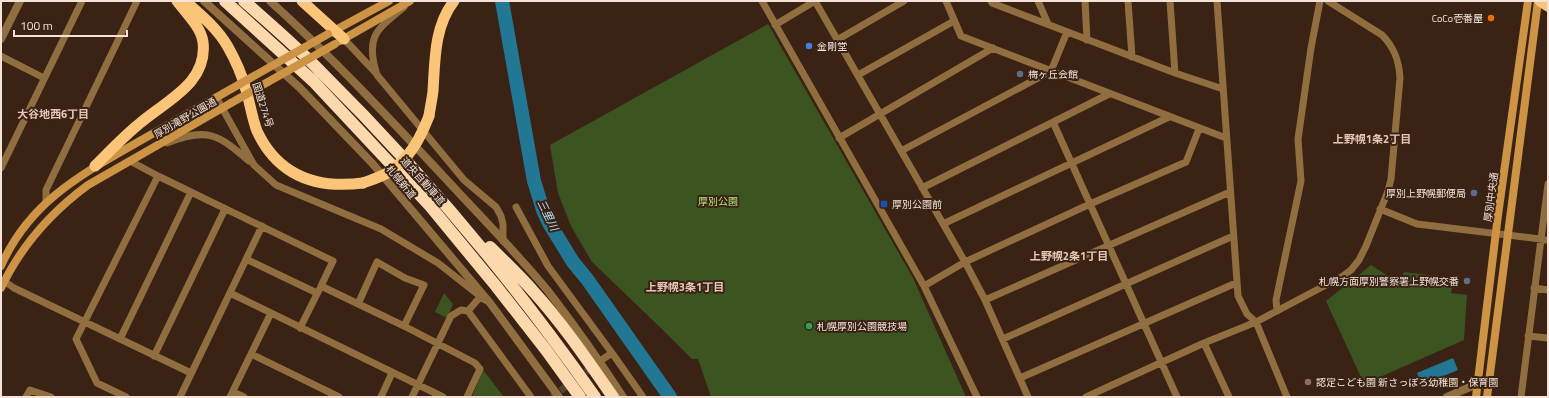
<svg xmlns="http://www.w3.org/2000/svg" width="1549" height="398" viewBox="0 0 1549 398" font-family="'Titillium Web','Noto Sans JP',sans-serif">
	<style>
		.green { fill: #3b5420 }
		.water { fill: #227794 }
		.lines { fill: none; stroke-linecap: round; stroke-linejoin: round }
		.river { stroke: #227794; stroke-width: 14 }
		.minor-tunnel { stroke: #564033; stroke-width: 7; stroke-dasharray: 7 3.5; stroke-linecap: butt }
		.minor { stroke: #916e3f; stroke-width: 7 }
		.tertiary { stroke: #916e3f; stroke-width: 8 }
		.secondary { stroke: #cc9444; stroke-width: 8 }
		.trunk { stroke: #fac578; stroke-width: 11 }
		.motorway { stroke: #fbd9ad; stroke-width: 12 }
		.secondary-bridge { stroke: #cc9444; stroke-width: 8 }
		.trunk-bridge { stroke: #fac578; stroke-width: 11 }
		.food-dot { fill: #e8710a; stroke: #3a2315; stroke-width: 1.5 }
		.shop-dot { fill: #3f7fe0; stroke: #3a2315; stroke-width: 1.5 }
		.service-dot { fill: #5c6f8a; stroke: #3a2315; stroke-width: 1.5 }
		.transit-dot { fill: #1a4fb4; stroke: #3a2315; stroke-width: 1.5 }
		.leisure-dot { fill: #2e9e5b; stroke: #3a2315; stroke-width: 1.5 }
		.education-dot { fill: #8d6e63; stroke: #3a2315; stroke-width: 1.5 }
		.labels { text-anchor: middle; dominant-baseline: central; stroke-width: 4; stroke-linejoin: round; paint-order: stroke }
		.poi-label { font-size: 10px; fill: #f3e3da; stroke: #3a2315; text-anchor: start }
		.street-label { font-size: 10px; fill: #f3e3da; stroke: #3a2315 }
		.park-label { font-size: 10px; fill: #b2e57e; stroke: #3a2315 }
		.neighbourhood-label { font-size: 11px; font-weight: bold; fill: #e6c7b5; stroke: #3a2315 }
		.water-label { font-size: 11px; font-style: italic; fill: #b4e4f8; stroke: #3a2315 }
	</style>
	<rect width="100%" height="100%" fill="#3a2315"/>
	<path class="green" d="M 768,24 L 913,278 L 966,397 L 711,397 L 698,359 L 692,359 L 665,332 L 592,262 L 571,226 L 558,193 L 550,145 Z
		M 1371,265 L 1399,283 L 1404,272 L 1454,278 L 1451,293 L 1467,295 L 1464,340 L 1364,384 L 1326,301 Z
		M 444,293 L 453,304 L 447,318 L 435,312 Z
		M 483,370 L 504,397 L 472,397 Z"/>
	<path class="water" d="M 1453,358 L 1458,370 L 1422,385 L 1417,373 Z"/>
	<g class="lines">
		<path class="river" d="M 502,1 L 534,181 L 543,210 L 549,223 L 573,262 L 587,279 L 670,397"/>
		<path class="minor-tunnel" d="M 552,397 L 595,365"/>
		<path class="minor" d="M 762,1 L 924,286 L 977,397
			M 815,1 L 965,262 L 985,300 L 1028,397
			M 946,1 L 961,36 L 1226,138
			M 991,1 L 992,3 L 1175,73 L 1223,89
			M 1038,1 L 1048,24
			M 1085,1 L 1087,40
			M 1128,1 L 1132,57
			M 1170,1 L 1175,73
			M 1217,1 L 1238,296 L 1247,314 L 1256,322 L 1287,397
			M 404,7 C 376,30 365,37 377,75 L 464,180 L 496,207 L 501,216 L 503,224 L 503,241
			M 775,25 L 815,1
			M 344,39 L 375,72
			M 837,40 L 904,1
			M 1,56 L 44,78
			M 858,75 L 954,21
			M 216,97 L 254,165 L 276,185 L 381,229 L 438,263 L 485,300
			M 1053,122 L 1177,397
			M 839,138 L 993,48
			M 167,143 C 207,127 218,134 249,161
			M 901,151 L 1051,71 L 1067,32
			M 130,161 L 158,176 L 333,261 L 321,286 L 404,326 L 475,363 L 480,369 L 467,397
			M 1,168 L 82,1
			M 922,188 L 1109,94
			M 46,202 L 46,190 L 137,1
			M 516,207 L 548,266 L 612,353
			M 1380,209 L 1417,224 L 1548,240
			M 943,224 L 1169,117
			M 246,259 L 317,293
			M 4,281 L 14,288 L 191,373
			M 924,286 L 965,262 L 1090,204 L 1186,162 L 1199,129
			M 1534,288 L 1548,290
			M 230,293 L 443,397
			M 985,300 L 1230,192
			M 358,304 L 377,262 L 405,278 L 424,285 L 404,326
			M 468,311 L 531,397
			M 1277,311 L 1276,300 L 1301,181 L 1298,139 L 1311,48 L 1320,1
			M 300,328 L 319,290
			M 1528,336 L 1548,338
			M 120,339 L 191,192
			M 1003,339 L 1233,236
			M 1204,343 L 1229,397
			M 251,354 L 339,397
			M 154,356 L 225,209
			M 603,359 L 612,353 L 643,397
			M 1020,378 L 1236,283
			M 233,392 L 244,397
			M 26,397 L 30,390 L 51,397
			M 126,397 L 97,383 L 76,339 L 158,176
			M 180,397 L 262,226
			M 230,397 L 271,313
			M 381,397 L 392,373
			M 412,397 L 451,316 L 461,310 L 468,311 L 480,297
			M 1086,397 L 1204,343 L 1256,322 L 1343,276 L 1351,270 L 1359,260 L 1366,246 L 1388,191 L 1391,179 L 1400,78 C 1399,60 1394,47 1382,35 L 1328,1
			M 1521,397 L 1548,184"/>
		<path class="tertiary" d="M 204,1 L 300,88 L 372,163 L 490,303 L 559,397
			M 270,1 C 332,57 389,118 446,179 C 480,216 516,252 548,291 C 575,326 599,360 623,397
			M 1,39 L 20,1
			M 1447,397 L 1477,384 L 1488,386"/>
		<path class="secondary" d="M 330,33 L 389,1
			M 340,41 L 410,1
			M 1,266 C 28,205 75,178 131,146 C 162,128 193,111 224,93
			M 1,288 C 21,246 50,213 88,185 L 231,103
			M 1476,397 L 1498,215 L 1528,1
			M 1487,397 L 1538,1"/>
		<path class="trunk" d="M 185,1 C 200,14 218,29 228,47 C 236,61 242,75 246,90 C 250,103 252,118 257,131 C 278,176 316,189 363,183
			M 302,1 L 344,39
			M 1540,1 L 1548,6
			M 429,116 C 430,108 432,100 433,91 C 435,60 434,27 454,1
			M 95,166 C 109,152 123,137 139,124 C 165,101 208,84 203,42 C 201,27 186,13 177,1"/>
		<path class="motorway" d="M 225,1 L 313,81 L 430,206 L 496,286 L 546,350 L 580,397
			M 244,1 C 270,24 296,46 320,71 C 421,171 513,280 595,397
			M 490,247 C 505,262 520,276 533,291 C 563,324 588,361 613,397"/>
		<path class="secondary-bridge" d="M 224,93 L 328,34
			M 231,103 L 335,44"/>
		<path class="trunk-bridge" d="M 363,183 C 371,180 381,177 389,172 C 410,158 420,139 429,116"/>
	</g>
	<circle class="food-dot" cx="1491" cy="18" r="4"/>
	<circle class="shop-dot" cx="809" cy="46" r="4"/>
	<g class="service-dot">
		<circle cx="1020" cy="74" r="4"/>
		<circle cx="1474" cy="193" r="4"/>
		<circle cx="1467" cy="281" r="4"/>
	</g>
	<rect class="transit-dot" x="880" y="200" width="8" height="8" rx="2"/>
	<circle class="leisure-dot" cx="809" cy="326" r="4"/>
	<circle class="education-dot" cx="1308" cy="382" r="4"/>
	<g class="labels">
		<g class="poi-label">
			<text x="1483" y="18" text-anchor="end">CoCo壱番屋</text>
			<text x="817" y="46">金剛堂</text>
			<text x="1028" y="74">梅ヶ丘会館</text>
			<text x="1466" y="193" text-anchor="end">厚別上野幌郵便局</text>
			<text x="892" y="204">厚別公園前</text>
			<text x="1459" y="281" text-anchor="end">札幌方面厚別警察署上野幌交番</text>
			<text x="817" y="326">札幌厚別公園競技場</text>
			<text x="1316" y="382">認定こども園 新さっぽろ幼稚園・保育園</text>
		</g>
		<g class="street-label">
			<text transform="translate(263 105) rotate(72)">国道274号</text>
			<text transform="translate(185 118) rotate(-30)">厚別滝野公園通</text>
			<text transform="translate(423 181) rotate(48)">道央自動車道</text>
			<text transform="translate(401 182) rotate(50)">札幌新道</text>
			<text transform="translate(1491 197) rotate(-82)">厚別中央通</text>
		</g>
		<g class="park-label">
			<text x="718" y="201">厚別公園</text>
		</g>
		<g class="neighbourhood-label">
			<text x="53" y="114">大谷地西6丁目</text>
			<text x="1372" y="139">上野幌1条2丁目</text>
			<text x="1069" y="256">上野幌2条1丁目</text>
			<text x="685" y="287">上野幌3条1丁目</text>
		</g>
		<g class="water-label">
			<text transform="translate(548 215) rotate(64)">三里川</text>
		</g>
	</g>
	<rect width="1549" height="398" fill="none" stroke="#f3e3da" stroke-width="4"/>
	<path d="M14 30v6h113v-6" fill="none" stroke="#f3e3da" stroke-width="2"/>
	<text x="20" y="30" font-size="12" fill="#f3e3da" stroke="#3a2315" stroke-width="3" paint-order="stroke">100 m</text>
</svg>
